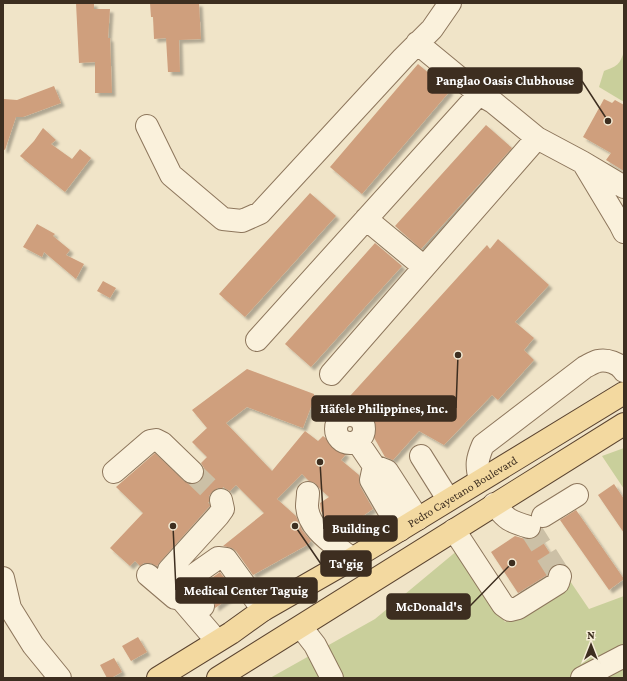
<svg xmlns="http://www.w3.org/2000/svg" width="627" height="681" viewBox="0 0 627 681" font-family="'Crimson Pro',serif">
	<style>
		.green { fill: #c9cf9b }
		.building { fill: #cf9f7d; filter: url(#shadow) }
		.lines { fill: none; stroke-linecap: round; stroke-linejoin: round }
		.minor-tunnel { stroke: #ccc0a6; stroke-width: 22; stroke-dasharray: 22 11; stroke-linecap: butt }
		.minor-casing { stroke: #8d765c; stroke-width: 24 }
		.major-casing { stroke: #5b4430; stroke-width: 24 }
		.minor { stroke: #faf1dc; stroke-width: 22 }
		.major { stroke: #f3d9a0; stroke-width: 22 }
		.labels { text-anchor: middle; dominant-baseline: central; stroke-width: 3; stroke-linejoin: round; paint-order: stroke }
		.street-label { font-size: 12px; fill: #3d2e20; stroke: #f7eed8 }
		.leader { fill: none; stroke: #3d2e20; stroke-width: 1.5 }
		.callout-dot { fill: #3d2e20; stroke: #f7eed8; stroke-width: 1.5 }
		.callout { fill: #3d2e20; stroke: #3d2e20; stroke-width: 1.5 }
		.callout-label { font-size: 13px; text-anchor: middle; font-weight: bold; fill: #fff }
	</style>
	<defs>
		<filter id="shadow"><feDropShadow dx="3.5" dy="3.5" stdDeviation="1" flood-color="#0004"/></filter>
	</defs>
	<rect width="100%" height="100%" fill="#f0e4c8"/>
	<path class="green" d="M 624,51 L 624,102 L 599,87 L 604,71 C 617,66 620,65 624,51 Z
		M 624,448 L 624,489 L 602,456 Z
		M 458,550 L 505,622 L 570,581 L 589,609 L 624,596 L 624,678 L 270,678 L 375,619 Z"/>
	<path class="building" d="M 76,3 L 94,3 L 94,9 L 110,9 L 108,38 L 110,38 L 112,93 L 95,93 L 95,62 L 79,63 Z
		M 150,3 L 199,3 L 201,39 L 179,40 L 180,72 L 168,72 L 166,38 L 154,39 L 153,17 L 151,17 Z
		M 418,64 L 450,91 L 362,194 L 330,167 Z
		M 54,86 L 61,103 L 23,117 L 16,117 L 5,150 L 3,149 L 4,99 L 17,100 Z
		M 604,99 L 612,103 L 615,100 L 624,105 L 624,171 L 606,160 L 611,153 L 583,137 Z
		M 486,125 L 512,148 L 421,249 L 395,226 Z
		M 43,128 L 56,140 L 51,144 L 72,159 L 80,149 L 91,158 L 65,192 L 20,156 L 34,141 Z
		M 310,193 L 336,216 L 245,317 L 219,294 Z
		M 37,224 L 55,234 L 53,236 L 70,250 L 66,255 L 84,264 L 76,279 L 44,252 L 42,257 L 23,247 Z
		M 498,239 L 549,285 L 515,322 L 534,338 L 524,350 L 534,360 L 498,400 L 492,395 L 444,445 L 419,431 L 393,460 L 385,457 L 359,411 L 362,412 L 358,408 L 350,396 L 487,245 L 490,249 Z
		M 375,243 L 402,266 L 311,367 L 285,344 Z
		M 103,281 L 116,288 L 110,298 L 97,291 Z
		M 247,369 L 314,394 L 314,399 L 303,428 L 247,407 L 226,423 L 272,471 L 305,431 L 318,441 L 323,436 L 346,454 L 341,460 L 359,475 L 360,486 L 373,509 L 351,524 L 356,532 L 346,538 L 327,522 L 321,511 L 320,503 L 329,497 L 320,489 L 315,483 L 309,481 L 302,474 L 277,499 L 296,516 L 302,530 L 311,541 L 307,545 L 253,575 L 236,551 L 232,548 L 223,546 L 264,513 L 236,485 L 230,491 L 224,488 L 218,488 L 213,491 L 209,496 L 210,506 L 208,508 L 160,562 L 157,566 L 150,563 L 144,563 L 140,566 L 135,561 L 130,566 L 110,548 L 143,513 L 116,487 L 155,453 L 184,481 L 189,484 L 195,484 L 201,481 L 204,475 L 204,468 L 201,463 L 207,457 L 192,442 L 207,428 L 192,410 Z
		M 614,484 L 624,499 L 624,533 L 598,495 Z
		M 576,510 L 624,579 L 609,590 L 560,520 Z
		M 538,535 L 557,564 L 551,567 L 547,575 L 518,593 L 491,552 L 515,536 L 525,539 L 531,539 Z
		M 220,572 L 231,587 L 226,590 L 231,597 L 215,608 L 215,604 L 213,599 L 202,585 Z
		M 138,637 L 147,652 L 131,661 L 122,646 Z
		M 114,658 L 122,672 L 111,678 L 107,678 L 100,665 Z"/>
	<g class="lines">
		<path class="minor-tunnel" d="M 192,472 L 221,500
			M 529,527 L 560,576"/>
		<g class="minor-casing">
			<path id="minor" d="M 417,43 L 479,94 L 493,102 L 537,138 L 582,162 L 624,187
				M 147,126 L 171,175 L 223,219 L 242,221 L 260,213 L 403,58 L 432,29 L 450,3
				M 584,164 L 620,224 L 624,232
				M 366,219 L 424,267
				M 257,340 L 479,94
				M 331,374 L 537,138
				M336 429a14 14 0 1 1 28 0a14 14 0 1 1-28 0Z
				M 357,441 L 374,466 L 387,471 L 418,519
				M 421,456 L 448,499
				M 374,466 L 371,480 L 400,530
				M 114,472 L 150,441 L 156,440 L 162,443 L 192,472
				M 480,480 C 476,465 477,459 483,445 L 585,367 C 589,365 594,362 598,361 C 607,359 619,363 624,371
				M 308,493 C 308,497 307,502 307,506 C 308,530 336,545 352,559
				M 494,504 C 507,520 509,521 529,527
				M 543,516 L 577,495
				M 454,530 L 503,605 L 510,610 L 518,608 L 558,583 L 560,576
				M 148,575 L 175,598
				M 3,578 L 10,608 L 33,645 L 60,678
				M 203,606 C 198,599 185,588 188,579 L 218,558 L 226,559 L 263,610
				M 301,627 L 315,645 L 332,678
				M 217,641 L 169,585 L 167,577 L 169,570 L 218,516 L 223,509 L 221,500
				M 582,678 L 624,656"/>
		</g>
		<g class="major-casing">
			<g id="major">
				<path id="s1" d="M 158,678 L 231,633 L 263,610 L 352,559 L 624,393"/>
				<path d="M 218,678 C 353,593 488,508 624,424"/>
			</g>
		</g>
		<use href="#minor" class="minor"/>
		<use href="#major" class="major"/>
	</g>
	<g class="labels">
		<g class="street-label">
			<text stroke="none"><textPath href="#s1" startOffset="357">Pedro Cayetano Boulevard</textPath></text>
		</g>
	</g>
	<path class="leader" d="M608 121L582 81M458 355L456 408M320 462L324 529M295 526L321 564M173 526L176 590M512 563L470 606"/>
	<g class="callout-dot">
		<circle cx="608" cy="121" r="4"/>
		<circle cx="458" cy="355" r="4"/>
		<circle cx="320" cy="462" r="4"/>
		<circle cx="295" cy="526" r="4"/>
		<circle cx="173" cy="526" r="4"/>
		<circle cx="512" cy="563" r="4"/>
	</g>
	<g class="callout">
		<rect x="428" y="68" width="154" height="25" rx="4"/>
		<rect x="312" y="396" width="144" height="25" rx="4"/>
		<rect x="324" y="516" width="73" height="25" rx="4"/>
		<rect x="321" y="551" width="50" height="25" rx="4"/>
		<rect x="176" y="578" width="141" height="25" rx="4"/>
		<rect x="387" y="594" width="83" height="25" rx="4"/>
	</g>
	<g class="callout-label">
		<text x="505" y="85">Panglao Oasis Clubhouse</text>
		<text x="384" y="413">Häfele Philippines, Inc.</text>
		<text x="361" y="533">Building C</text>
		<text x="346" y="568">Ta'gig</text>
		<text x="246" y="595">Medical Center Taguig</text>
		<text x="429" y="611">McDonald's</text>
	</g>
	<rect width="627" height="681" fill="none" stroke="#3d2e20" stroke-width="8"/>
	<g transform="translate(591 645)" stroke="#f7eed8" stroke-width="3" paint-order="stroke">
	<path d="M0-3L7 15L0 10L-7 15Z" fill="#3d2e20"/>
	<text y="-6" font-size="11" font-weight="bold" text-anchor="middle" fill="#3d2e20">N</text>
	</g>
</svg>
